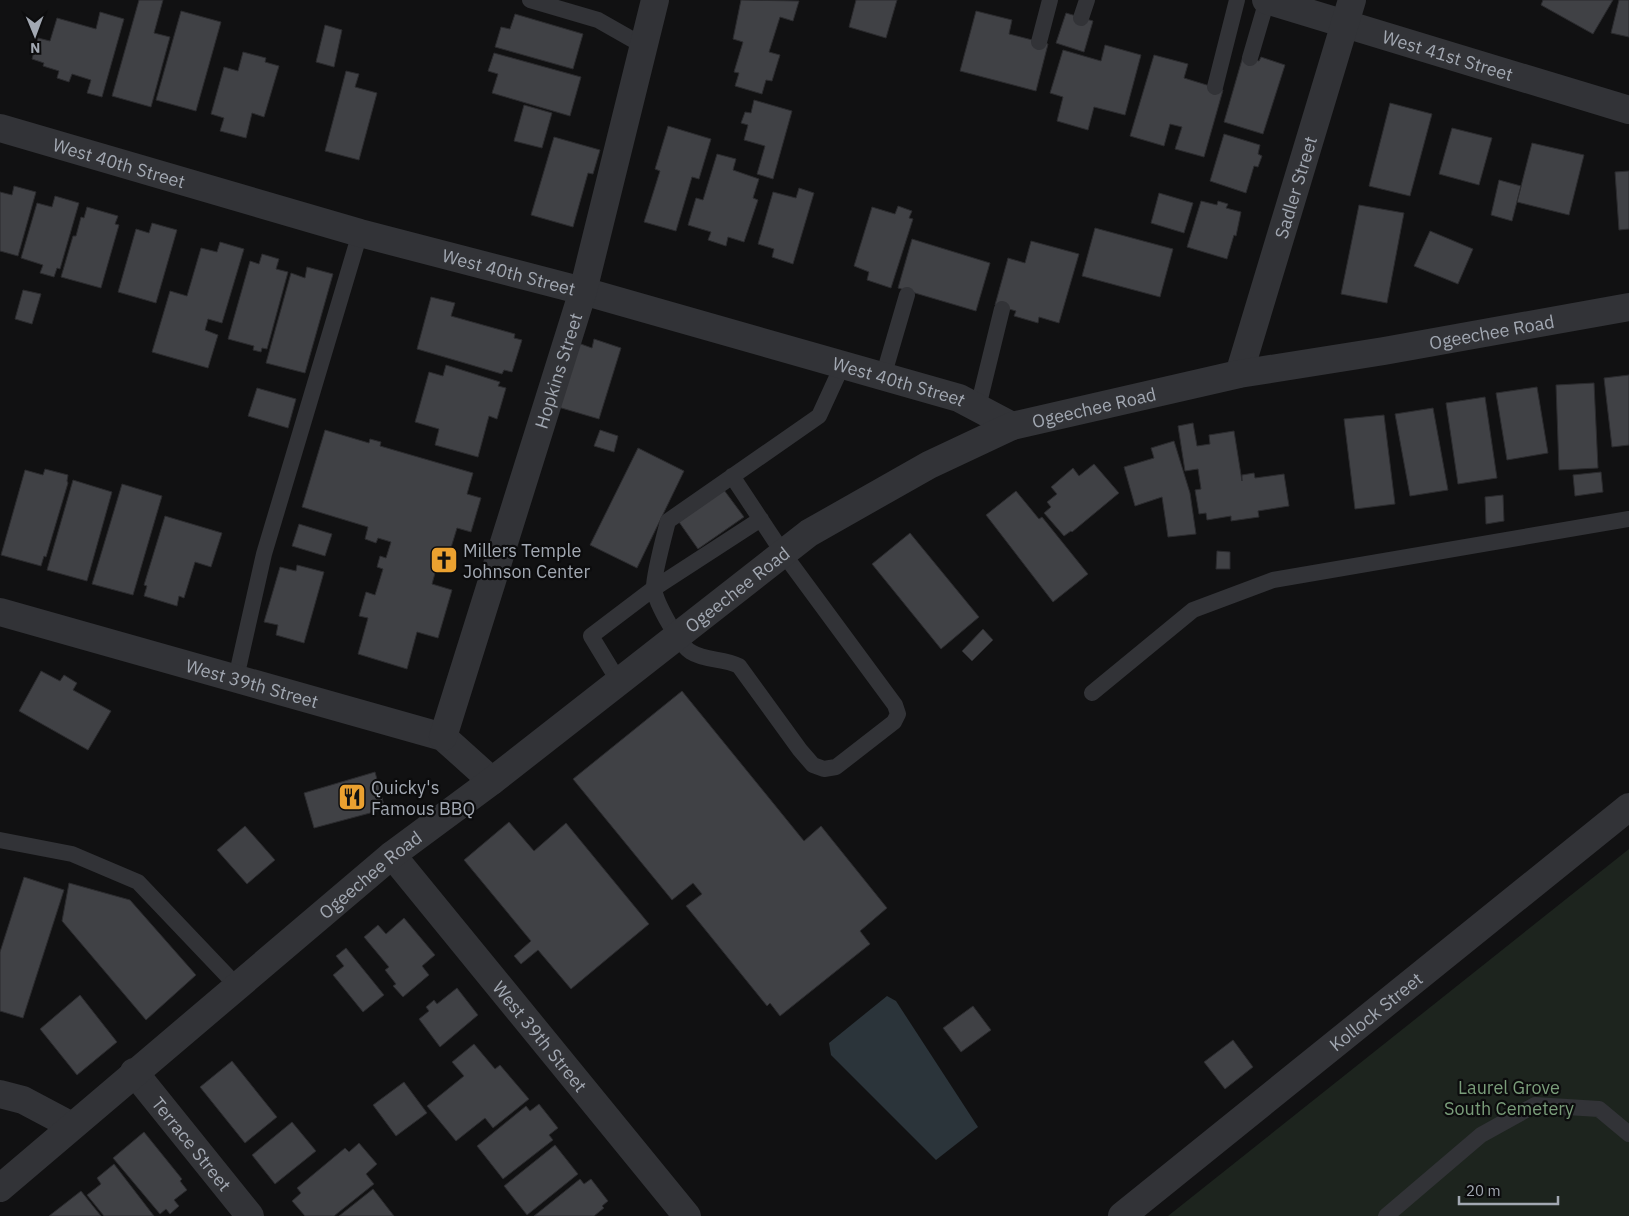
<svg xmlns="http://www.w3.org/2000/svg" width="1629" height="1216" viewBox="0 0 1629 1216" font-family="'IBM Plex Sans',sans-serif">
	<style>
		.green { fill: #1d241e }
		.water { fill: #2b343a }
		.building { fill: #404145; stroke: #2b2b2e }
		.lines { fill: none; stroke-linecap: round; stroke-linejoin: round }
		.service { stroke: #323337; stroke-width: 16 }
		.minor { stroke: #323337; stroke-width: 28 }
		.tertiary { stroke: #323337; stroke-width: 28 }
		.labels { text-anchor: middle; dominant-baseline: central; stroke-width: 4.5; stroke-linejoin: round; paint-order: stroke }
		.street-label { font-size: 18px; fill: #a2a8b2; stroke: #0c0c0d }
		.poi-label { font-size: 18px; fill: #a2a8b2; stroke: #0c0c0d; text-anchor: start }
		.park-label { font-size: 18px; fill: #7a9d7a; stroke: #0c0c0d }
	</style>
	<rect width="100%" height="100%" fill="#111112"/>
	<path class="green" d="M 1629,849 L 1629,1216 L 1168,1216 Z"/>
	<path class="water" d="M 887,996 L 896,1001 L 978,1127 L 936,1160 L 831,1055 L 829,1043 Z"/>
	<path class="building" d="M 139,0 L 163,0 L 154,33 L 170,37 L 151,107 L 112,96 Z
		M 741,0 L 799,1 L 793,21 L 780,17 L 769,52 L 780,55 L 772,81 L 766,80 L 762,94 L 735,86 L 739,73 L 734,72 L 743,42 L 733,39 Z
		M 856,0 L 897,0 L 886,38 L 849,27 Z
		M 1543,0 L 1613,0 L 1593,34 L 1541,5 Z
		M 1619,0 L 1629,0 L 1629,37 L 1611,33 Z
		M 181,11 L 221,22 L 196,111 L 156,100 Z
		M 976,11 L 1012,20 L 1009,34 L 1048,44 L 1036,91 L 960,71 Z
		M 100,12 L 124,19 L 102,97 L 87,93 L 91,80 L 72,74 L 69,82 L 57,78 L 59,71 L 43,66 L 44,63 L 32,59 L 38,38 L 50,41 L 57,18 L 96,29 Z
		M 1066,13 L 1093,21 L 1084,52 L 1056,43 Z
		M 515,14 L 583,34 L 573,69 L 495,47 L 501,27 L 510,29 Z
		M 325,25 L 342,30 L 334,67 L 316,62 Z
		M 1105,45 L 1141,55 L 1125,115 L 1094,107 L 1088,130 L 1057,121 L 1063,97 L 1050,93 L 1063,50 L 1101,61 Z
		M 243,52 L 266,58 L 265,62 L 279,66 L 264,117 L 252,113 L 246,138 L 220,131 L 224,118 L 211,114 L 224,67 L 238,71 Z
		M 494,53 L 581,77 L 570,116 L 492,93 L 498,74 L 488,71 Z
		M 1154,55 L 1188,64 L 1184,78 L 1223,90 L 1204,157 L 1175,149 L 1182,127 L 1170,124 L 1164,146 L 1130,136 Z
		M 1243,56 L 1259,61 L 1261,57 L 1285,65 L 1263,134 L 1224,122 Z
		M 346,71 L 359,74 L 355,87 L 377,93 L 359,160 L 325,151 Z
		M 754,100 L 792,111 L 773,179 L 757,174 L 765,146 L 744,140 L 748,125 L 741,123 L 745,112 L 751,113 Z
		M 1390,103 L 1432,114 L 1410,196 L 1369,186 Z
		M 524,105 L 552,113 L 542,148 L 514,141 Z
		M 668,126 L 711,139 L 699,179 L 692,177 L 676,231 L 644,222 L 660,171 L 655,169 Z
		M 1452,128 L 1492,138 L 1479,185 L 1439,174 Z
		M 1224,134 L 1260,145 L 1258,154 L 1262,156 L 1258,167 L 1254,166 L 1246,193 L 1210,181 Z
		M 554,137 L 600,150 L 593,174 L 588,173 L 573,227 L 531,215 Z
		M 1532,143 L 1584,155 L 1569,215 L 1517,202 Z
		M 717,154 L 736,159 L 733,170 L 759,179 L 753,198 L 758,200 L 744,242 L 728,237 L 726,246 L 708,240 L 711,232 L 688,225 L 696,198 L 703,200 Z
		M 1629,171 L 1629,229 L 1619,230 L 1615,172 Z
		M 1499,180 L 1521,186 L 1512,221 L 1491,215 Z
		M 14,186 L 36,192 L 18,256 L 0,251 L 0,192 L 12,195 Z
		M 799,188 L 814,193 L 793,264 L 772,257 L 774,249 L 758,244 L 773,192 L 796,198 Z
		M 1159,193 L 1193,203 L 1184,233 L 1151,223 Z
		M 55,196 L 79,203 L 60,269 L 57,268 L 54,277 L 40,273 L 43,265 L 21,258 L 37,203 L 52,207 Z
		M 1201,201 L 1217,205 L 1218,201 L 1228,204 L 1226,208 L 1241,212 L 1236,236 L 1234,235 L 1227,259 L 1187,247 Z
		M 1359,205 L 1404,213 L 1387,303 L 1341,294 Z
		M 898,206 L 912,211 L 909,218 L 913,219 L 891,288 L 867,280 L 869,272 L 854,266 L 872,207 L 895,214 Z
		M 87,207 L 118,216 L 115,224 L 119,225 L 101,288 L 61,277 L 73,236 L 76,236 L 81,217 L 84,218 Z
		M 152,223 L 177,230 L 156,303 L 118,292 L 136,229 L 149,233 Z
		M 1095,228 L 1173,249 L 1160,297 L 1082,276 Z
		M 1430,231 L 1473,249 L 1458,284 L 1414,266 Z
		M 912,239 L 990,263 L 976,311 L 898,288 Z
		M 1031,241 L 1079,254 L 1059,323 L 1039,317 L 1038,323 L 1014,316 L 1016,311 L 995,305 L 1008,258 L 1025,263 Z
		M 220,242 L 244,249 L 222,323 L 208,319 L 205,330 L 218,335 L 208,368 L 152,352 L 170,291 L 187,296 L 201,248 L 217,252 Z
		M 262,254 L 279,259 L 276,269 L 288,272 L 267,349 L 262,348 L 261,352 L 253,350 L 254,346 L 228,339 L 250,261 L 259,264 Z
		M 307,267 L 333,274 L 305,373 L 266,363 L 291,273 L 305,278 Z
		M 23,290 L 41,294 L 32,324 L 15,319 Z
		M 431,297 L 455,303 L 451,316 L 515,334 L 514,338 L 522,340 L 512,372 L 504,370 L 502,374 L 417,349 Z
		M 594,339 L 621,348 L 599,419 L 558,407 L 578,343 L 592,348 Z
		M 446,365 L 500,382 L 498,386 L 506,388 L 497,419 L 489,416 L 478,457 L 435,445 L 439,429 L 415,422 L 429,372 L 443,376 Z
		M 1629,375 L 1629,445 L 1612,447 L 1604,378 Z
		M 1594,383 L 1598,468 L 1559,470 L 1556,385 Z
		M 1537,387 L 1548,453 L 1507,460 L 1496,393 Z
		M 257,388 L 296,399 L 288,428 L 248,416 Z
		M 1485,397 L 1497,478 L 1458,484 L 1446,403 Z
		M 1433,408 L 1448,490 L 1410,496 L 1395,414 Z
		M 1384,415 L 1395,504 L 1355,509 L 1344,419 Z
		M 1193,423 L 1197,446 L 1210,444 L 1209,435 L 1234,431 L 1242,481 L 1242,475 L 1254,473 L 1255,478 L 1284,474 L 1289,506 L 1258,511 L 1259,517 L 1231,521 L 1231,516 L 1207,520 L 1206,513 L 1199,514 L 1195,490 L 1201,489 L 1198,469 L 1185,471 L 1178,426 Z
		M 325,430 L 369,443 L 370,439 L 381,442 L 380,446 L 473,473 L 467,494 L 481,498 L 471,532 L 457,528 L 450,551 L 442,548 L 432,584 L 452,590 L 438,638 L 417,632 L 407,669 L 358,654 L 368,618 L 359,616 L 366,592 L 375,595 L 383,569 L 377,567 L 380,556 L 386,558 L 391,542 L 378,538 L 376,543 L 365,539 L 368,527 L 302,507 Z
		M 600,430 L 618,436 L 614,452 L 594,446 Z
		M 1174,441 L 1190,493 L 1196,534 L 1168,537 L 1162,497 L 1135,506 L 1124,467 L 1154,458 L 1151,448 Z
		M 638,448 L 684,471 L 637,568 L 590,545 Z
		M 1094,464 L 1119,493 L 1072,532 L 1071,531 L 1064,536 L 1044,513 L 1051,507 L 1047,502 L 1057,494 L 1051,487 L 1073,468 L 1079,476 Z
		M 45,469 L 68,475 L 67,481 L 68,483 L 46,557 L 44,556 L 41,566 L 1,555 L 25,470 L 43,475 Z
		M 1601,472 L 1603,492 L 1575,496 L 1573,475 Z
		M 73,480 L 112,492 L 87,581 L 47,570 Z
		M 122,484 L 162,496 L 133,595 L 92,584 Z
		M 724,490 L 744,517 L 698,549 L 679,522 Z
		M 1016,491 L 1039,519 L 1042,517 L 1088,574 L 1053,602 L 986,515 Z
		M 1503,495 L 1504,521 L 1486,524 L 1485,497 Z
		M 165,516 L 222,533 L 211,567 L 195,562 L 184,598 L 179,596 L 177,606 L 144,596 L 147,586 L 144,585 Z
		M 299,524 L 332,534 L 325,556 L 292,546 Z
		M 910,533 L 979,617 L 941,649 L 872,564 Z
		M 1217,551 L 1230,552 L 1230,569 L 1216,569 Z
		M 297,565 L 324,572 L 304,643 L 276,635 L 278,625 L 264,622 L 280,567 L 296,571 Z
		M 983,629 L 993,640 L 972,661 L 962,651 Z
		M 41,671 L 60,681 L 64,675 L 77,683 L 73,690 L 111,711 L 88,750 L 19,711 Z
		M 682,691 L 804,841 L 821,826 L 887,908 L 860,931 L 870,944 L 780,1016 L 770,1003 L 767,1006 L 686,906 L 702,894 L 693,883 L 672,900 L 573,779 Z
		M 375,772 L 385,809 L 314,828 L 304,793 Z
		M 509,822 L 534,851 L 566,823 L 649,924 L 571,989 L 538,950 L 521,964 L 514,956 L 531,941 L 464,860 Z
		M 245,826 L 275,860 L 247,884 L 217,850 Z
		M 24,877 L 64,890 L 23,1018 L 0,1011 L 0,952 Z
		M 69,883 L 130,900 L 196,975 L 146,1020 L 62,921 Z
		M 404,918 L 435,955 L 422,966 L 429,975 L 403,997 L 393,986 L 396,984 L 385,970 L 389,967 L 364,937 L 378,925 L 386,934 Z
		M 346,948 L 384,995 L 363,1012 L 333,975 L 344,966 L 336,956 Z
		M 457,988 L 478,1015 L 440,1047 L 419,1019 L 429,1011 L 426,1007 L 434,1000 L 437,1004 Z
		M 80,995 L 117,1042 L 77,1075 L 40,1029 Z
		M 973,1006 L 991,1030 L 961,1052 L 943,1028 Z
		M 1233,1040 L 1253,1067 L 1225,1089 L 1204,1062 Z
		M 474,1044 L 495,1069 L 500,1065 L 529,1099 L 493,1128 L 485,1118 L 456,1141 L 427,1106 L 464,1076 L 452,1062 Z
		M 232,1061 L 277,1117 L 245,1143 L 200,1087 Z
		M 404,1082 L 427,1113 L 396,1136 L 373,1105 Z
		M 539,1104 L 558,1128 L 549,1135 L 553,1140 L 503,1179 L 477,1146 L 526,1106 L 530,1111 Z
		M 292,1122 L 316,1151 L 275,1184 L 252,1155 Z
		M 144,1132 L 182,1179 L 180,1181 L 187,1190 L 174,1200 L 179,1206 L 170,1214 L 166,1209 L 160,1214 L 113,1158 Z
		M 359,1143 L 377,1164 L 366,1174 L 374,1184 L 334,1216 L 305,1216 L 292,1201 L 301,1193 L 297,1188 L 345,1148 L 349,1152 Z
		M 555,1145 L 578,1174 L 527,1215 L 504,1186 Z
		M 114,1164 L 154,1216 L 104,1216 L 87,1195 L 101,1184 L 97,1178 Z
		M 580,1179 L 584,1184 L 591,1179 L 608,1201 L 602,1206 L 604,1208 L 594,1216 L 534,1216 Z
		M 373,1189 L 394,1216 L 339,1216 Z
		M 81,1191 L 101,1216 L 49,1216 Z"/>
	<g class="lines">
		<path class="service" d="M 530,0 L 598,20 L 642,45
			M 1081,18 L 1087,0
			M 1039,42 L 1050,0
			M 1250,58 L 1267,0
			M 1215,87 L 1237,0
			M 883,377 L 907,295
			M 978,407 L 1002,309
			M 732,476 L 783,553 L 895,705 L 898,714 L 894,722 L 836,767 L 824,769 L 813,765 L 800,750 L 739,666 C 724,658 705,661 691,652 C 679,645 656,603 654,589 C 652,581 665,533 668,521 L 819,416 L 842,366
			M 236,678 L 264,554 L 360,233
			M 619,682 L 591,636 L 653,589 L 761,519
			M 1092,693 L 1193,610 L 1273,580 L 1629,519
			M 0,840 L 72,854 L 138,882 L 237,986
			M 1386,1216 L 1481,1135 L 1535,1105 L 1599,1109 L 1629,1134"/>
		<g class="minor">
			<path id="s1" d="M 1266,0 L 1629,110"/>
			<path id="s2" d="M 0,128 L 360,233 L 583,291 L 959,398 L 1012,426"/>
			<path id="s3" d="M 1239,374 L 1352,0"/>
			<path id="s4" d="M 0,612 L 443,737 L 492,781"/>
			<path id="s5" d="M 443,737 L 583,291 L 655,0"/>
			<path id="s6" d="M 392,855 L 687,1216"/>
			<path id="s7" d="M 134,1072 L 250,1216"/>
			<path d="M 0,1094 L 23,1100 L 72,1126"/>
			<path id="s8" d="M 1122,1216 L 1629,807"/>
		</g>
		<path class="tertiary" id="s9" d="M 0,1188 L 392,855 L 492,781 L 809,533 L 929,465 L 1012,426 L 1239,374 L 1384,351 L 1629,307"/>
	</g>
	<defs>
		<g id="church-square" transform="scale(1.4375)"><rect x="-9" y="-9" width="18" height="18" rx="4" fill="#eba130" stroke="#0c0c0d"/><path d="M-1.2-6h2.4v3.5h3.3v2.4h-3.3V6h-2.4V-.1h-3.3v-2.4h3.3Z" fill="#111"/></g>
		<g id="restaurant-square" transform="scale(1.4375)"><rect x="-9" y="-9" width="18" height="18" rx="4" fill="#eba130" stroke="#0c0c0d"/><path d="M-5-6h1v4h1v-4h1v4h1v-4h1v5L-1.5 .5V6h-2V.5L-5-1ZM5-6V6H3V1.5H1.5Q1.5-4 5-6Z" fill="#111"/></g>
	</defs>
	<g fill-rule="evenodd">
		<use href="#church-square" x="444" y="560"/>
		<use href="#restaurant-square" x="352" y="797"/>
	</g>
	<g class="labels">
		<g class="street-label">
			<text stroke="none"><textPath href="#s1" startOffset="190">West 41st Street</textPath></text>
			<text stroke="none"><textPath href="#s2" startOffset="124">West 40th Street</textPath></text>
			<text stroke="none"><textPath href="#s3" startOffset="195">Sadler Street</textPath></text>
			<text stroke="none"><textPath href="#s2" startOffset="529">West 40th Street</textPath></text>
			<text stroke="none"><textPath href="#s9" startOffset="1760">Ogeechee Road</textPath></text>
			<text stroke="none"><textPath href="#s5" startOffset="384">Hopkins Street</textPath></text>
			<text stroke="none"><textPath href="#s2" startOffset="934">West 40th Street</textPath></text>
			<text stroke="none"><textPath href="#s9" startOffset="1355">Ogeechee Road</textPath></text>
			<text stroke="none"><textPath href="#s9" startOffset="950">Ogeechee Road</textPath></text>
			<text stroke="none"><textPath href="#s4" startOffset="262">West 39th Street</textPath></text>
			<text stroke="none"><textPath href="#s9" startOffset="485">Ogeechee Road</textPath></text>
			<text stroke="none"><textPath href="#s8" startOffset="326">Kollock Street</textPath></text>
			<text stroke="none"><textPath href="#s6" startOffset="234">West 39th Street</textPath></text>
			<text stroke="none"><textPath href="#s7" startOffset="92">Terrace Street</textPath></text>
		</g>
		<g class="poi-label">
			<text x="463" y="550">Millers Temple<tspan x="463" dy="21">Johnson Center</tspan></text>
			<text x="371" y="787">Quicky's<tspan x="371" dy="21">Famous BBQ</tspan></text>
		</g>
		<g class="park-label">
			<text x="1509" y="1087">Laurel Grove<tspan x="1509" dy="21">South Cemetery</tspan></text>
		</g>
	</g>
	<g transform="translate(35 35) rotate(179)" stroke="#0c0c0d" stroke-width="4" paint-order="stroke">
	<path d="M0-4L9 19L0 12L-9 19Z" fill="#a2a8b2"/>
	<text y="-8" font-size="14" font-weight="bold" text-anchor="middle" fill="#a2a8b2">N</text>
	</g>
	<path d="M1459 1196v8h99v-8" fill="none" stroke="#a2a8b2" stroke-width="2.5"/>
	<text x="1466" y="1196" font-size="15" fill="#a2a8b2" stroke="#0c0c0d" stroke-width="4" paint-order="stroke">20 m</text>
</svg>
